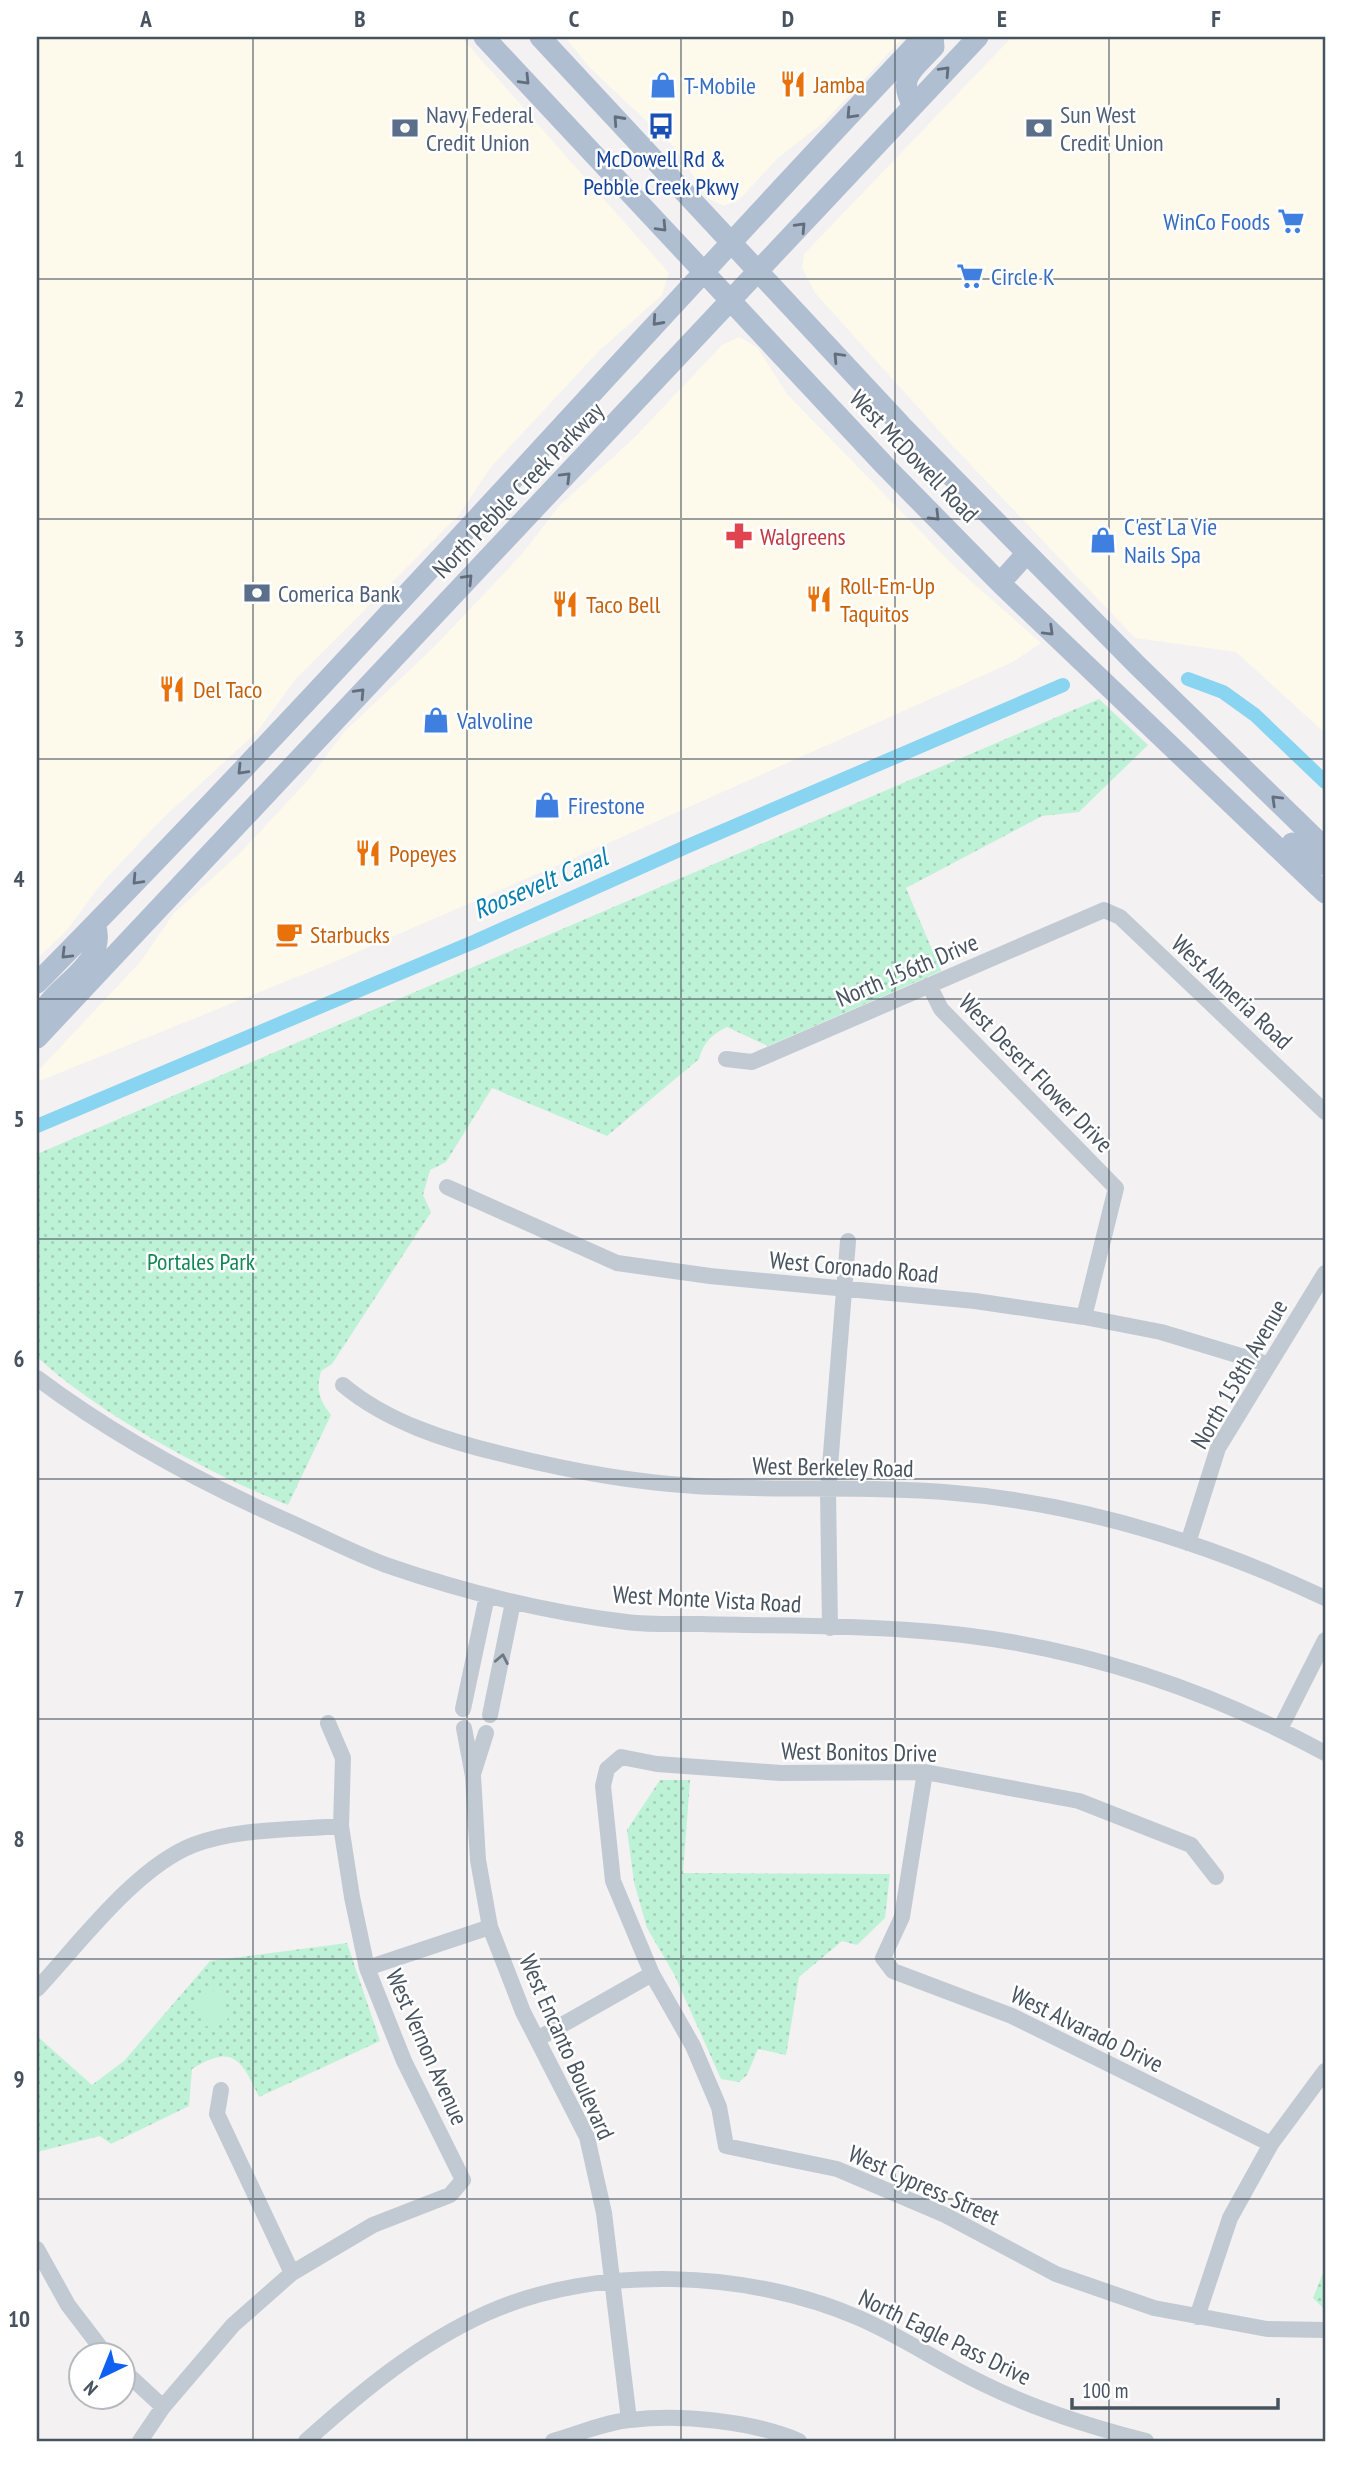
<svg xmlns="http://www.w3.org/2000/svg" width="1362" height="2478" viewBox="0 0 1362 2478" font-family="'PT Sans Narrow',sans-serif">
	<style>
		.commercial { fill: #fdf9eb }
		.park { fill: url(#park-dots) }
		.pitch { fill: #bef2d6 }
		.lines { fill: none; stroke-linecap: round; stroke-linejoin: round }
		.canal { stroke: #89d4f1; stroke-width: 14 }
		.minor { stroke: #c1cad3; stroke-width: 16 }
		.major { stroke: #b0bed1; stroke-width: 21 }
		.oneway { stroke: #626e7c }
		.oneway2 { stroke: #6c7782 }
		.grid { fill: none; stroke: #485360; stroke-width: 2; stroke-opacity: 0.55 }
		.labels { text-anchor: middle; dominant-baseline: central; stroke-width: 5; stroke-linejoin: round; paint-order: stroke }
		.food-label { font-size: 24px; fill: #c56008; stroke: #fff; text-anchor: start }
		.shop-label { font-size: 24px; fill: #366cbe; stroke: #fff; text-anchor: start }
		.service-label { font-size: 24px; fill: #4e5e75; stroke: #fff; text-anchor: start }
		.transit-label { font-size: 24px; fill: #164399; stroke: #fff }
		.street-label { font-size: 24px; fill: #485360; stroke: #fff }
		.health-label { font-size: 24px; fill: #be3a42; stroke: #fff; text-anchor: start }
		.park-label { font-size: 24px; fill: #128755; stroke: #fff }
		.water-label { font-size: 26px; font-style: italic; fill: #057eae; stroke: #fff }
		.neatline { fill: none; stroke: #485360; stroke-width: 2.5 }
		.grid-label { font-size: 23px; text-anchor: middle; font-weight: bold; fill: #485360 }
	</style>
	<defs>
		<pattern id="park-dots" width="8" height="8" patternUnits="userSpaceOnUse" patternTransform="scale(1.75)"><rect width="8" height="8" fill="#bef2d6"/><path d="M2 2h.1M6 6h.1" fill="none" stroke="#a5d1ba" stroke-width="1.8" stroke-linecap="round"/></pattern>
	</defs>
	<rect width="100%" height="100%" fill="#f3f1f1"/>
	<path class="commercial" d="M 37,37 L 461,37 L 669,273 L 662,295 L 598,352 L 491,467 L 459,515 L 294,681 L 257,732 L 161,820 L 101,884 L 67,930 L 37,959 Z
		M 565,37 L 904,37 L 824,122 L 778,158 L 739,200 L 724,206 L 709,199 L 674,147 L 590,68 Z
		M 1012,37 L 1325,37 L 1325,733 L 1236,652 L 1135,638 L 950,443 L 815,293 L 802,268 L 804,254 Z
		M 739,337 L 757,347 L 787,394 L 956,568 L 1041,643 L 1013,662 L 613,841 L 339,960 L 37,1082 L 37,1072 L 141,961 L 174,913 L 240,853 L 309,779 L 345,731 L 433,648 L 521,555 L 560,505 L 633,439 L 722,345 Z"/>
	<path class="park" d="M 1099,699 L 1148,745 L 1079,812 L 1042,816 L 906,888 L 941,971 L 768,1046 L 727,1027 C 711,1035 704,1042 699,1059 L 607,1136 L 492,1088 L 446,1162 L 430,1170 L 423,1195 L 431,1212 L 332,1364 L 321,1371 C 316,1390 319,1400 331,1415 L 288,1505 C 209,1474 99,1414 37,1357 L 37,1154 Z
		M 660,1780 L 690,1780 L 683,1873 L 890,1874 L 885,1918 L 857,1945 L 842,1941 L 799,1977 L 786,2055 L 758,2049 L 747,2075 L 739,2082 L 721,2079 L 674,1974 L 647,1928 L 634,1882 L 627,1830 Z
		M 347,1943 L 380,2041 L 259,2097 C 241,2058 232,2044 192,2069 L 189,2106 L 111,2144 L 100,2136 L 37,2152 L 37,2036 L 92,2085 L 124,2061 L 210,1961 Z
		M 1325,2268 L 1325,2310 L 1313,2298 Z"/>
	<path class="pitch" d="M 220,1989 L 228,2022 L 203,2027 L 195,1994 Z"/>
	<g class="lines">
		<path class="canal" d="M 1188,679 L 1223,692 L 1255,715 L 1325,782
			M 37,1126 L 476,941 L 688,846 L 1063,685"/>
		<path class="minor" d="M 929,985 L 941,1009 L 1116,1188 L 1084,1317
			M 726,1059 L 752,1062 L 1104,910 L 1120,917 L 1325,1112
			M 447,1187 L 617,1263 L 710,1276 L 975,1301 L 1084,1317 L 1161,1332 L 1267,1364
			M 37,1378 C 117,1438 201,1483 292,1523 C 323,1537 354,1553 386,1565 C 464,1592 545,1612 626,1622 C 651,1625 677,1624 702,1624 C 770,1626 839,1625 908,1630 C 1055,1639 1196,1683 1325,1753
			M 343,1385 C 387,1422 447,1441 502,1454 C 566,1470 629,1482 695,1486 C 778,1491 862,1486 944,1492 C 1076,1502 1206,1542 1325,1598
			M 1188,1543 L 1218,1448 L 1325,1273
			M 830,1628 L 828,1491 L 848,1241
			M 463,1709 L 487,1596
			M 490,1715 L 513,1602
			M 464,1728 L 473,1776 L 478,1860 L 490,1927 L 523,2012 L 587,2137 L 604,2213 L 629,2420
			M 1280,1729 L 1325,1640
			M 925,1772 L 902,1917 L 883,1958 L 893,1971 L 1012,2016 L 1271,2144
			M 473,1774 L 486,1733
			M 1216,1877 L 1191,1845 L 1079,1801 L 925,1772 L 781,1773 L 657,1764 L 621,1757 L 607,1769 L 603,1786 L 613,1881 L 652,1974 L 693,2046 L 719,2107 L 726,2146 L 837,2169 L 945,2215 L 1056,2274 L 1154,2308 L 1267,2329 L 1325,2330
			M 367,1968 L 490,1927
			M 37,1989 C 79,1944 135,1868 193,1845 C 238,1828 294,1830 341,1826
			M 539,2038 L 652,1974
			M 221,2090 L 217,2114 L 292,2273
			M 37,2249 L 68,2305 L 107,2356
			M 1197,2317 L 1230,2218 L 1271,2144 L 1325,2071
			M 122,2369 L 163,2407
			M 140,2441 L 163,2407 L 233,2325 L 292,2273 L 373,2225 L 450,2195 L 463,2180 L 404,2061 L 367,1968 L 352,1897 L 341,1826 L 343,1758 L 328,1723
			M 306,2441 C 361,2392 418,2344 487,2313 C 597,2264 750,2270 859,2318 C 903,2337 943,2365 986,2385 C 1037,2410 1091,2427 1146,2441
			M 553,2441 C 578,2434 605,2422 630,2420 C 682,2414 752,2421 799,2441"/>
		<path class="major" d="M 484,37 L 887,468 L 1000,583 L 1325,893
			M 540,37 L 901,425 L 1137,665 L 1325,848
			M 913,106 C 896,77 915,68 934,47 L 933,37
			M 1000,583 L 1027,553
			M 1292,843 L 1310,860 L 1325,865
			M 37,983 C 340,676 626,351 923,37
			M 37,1032 C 40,1023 42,1012 47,1005 C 65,980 108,960 95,924
			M 37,1038 C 350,704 666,373 978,37"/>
	</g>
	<defs><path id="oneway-chevron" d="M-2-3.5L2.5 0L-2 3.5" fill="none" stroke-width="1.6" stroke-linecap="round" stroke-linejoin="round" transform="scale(1.75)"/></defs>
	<g class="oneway">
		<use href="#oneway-chevron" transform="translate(945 71) rotate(-47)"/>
		<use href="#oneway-chevron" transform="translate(525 80) rotate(46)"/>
		<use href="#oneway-chevron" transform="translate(851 114) rotate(133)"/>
		<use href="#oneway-chevron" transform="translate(618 120) rotate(-132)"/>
		<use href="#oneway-chevron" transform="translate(662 227) rotate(47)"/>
		<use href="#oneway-chevron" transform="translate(801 227) rotate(-47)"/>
		<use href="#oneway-chevron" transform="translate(657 321) rotate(132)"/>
		<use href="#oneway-chevron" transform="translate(838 357) rotate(-133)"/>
		<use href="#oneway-chevron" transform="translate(566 477) rotate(-45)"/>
		<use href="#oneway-chevron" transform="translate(935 516) rotate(45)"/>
		<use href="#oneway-chevron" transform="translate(468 579) rotate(-46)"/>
		<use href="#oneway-chevron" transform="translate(1049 631) rotate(44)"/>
		<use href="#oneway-chevron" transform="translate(360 693) rotate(-47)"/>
		<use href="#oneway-chevron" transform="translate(242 770) rotate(134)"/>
		<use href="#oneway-chevron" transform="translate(1276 800) rotate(-136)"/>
		<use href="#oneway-chevron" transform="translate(137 880) rotate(133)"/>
		<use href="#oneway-chevron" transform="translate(66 954) rotate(135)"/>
	</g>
	<use class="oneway2" href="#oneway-chevron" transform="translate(502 1659) rotate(-79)"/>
	<path class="grid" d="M 253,37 L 253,2441M 467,37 L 467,2441M 681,37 L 681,2441M 895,37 L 895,2441M 1109,37 L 1109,2441M 37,279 L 1325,279M 37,519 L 1325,519M 37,759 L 1325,759M 37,999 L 1325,999M 37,1239 L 1325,1239M 37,1479 L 1325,1479M 37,1719 L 1325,1719M 37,1959 L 1325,1959M 37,2199 L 1325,2199"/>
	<defs>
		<g id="restaurant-bare" transform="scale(2.1)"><path d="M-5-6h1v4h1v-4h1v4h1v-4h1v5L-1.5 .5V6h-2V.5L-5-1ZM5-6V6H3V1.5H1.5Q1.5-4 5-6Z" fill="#e8710a" stroke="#fff" stroke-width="2.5" paint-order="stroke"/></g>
		<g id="shop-bare" transform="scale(2.1)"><path d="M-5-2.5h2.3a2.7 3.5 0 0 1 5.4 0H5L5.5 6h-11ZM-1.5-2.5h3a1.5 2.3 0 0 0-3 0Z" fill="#3f7fe0" stroke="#fff" stroke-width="2.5" paint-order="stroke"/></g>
		<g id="bus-bare" transform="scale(2.1)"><path d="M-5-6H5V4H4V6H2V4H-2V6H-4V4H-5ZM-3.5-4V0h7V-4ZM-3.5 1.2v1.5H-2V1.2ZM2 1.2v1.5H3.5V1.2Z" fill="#1a4fb4" stroke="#fff" stroke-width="2.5" paint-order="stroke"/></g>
		<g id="bank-bare" transform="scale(2.1)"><path d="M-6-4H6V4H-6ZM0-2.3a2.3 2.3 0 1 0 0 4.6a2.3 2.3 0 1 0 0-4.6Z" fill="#5c6f8a" stroke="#fff" stroke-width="2.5" paint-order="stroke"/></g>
		<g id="supermarket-bare" transform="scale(2.1)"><path d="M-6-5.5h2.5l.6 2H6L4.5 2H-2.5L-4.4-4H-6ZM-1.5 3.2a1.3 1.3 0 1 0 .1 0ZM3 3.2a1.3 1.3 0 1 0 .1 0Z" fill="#3f7fe0" stroke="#fff" stroke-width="2.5" paint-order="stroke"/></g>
		<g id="pharmacy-bare" transform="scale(2.1)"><path d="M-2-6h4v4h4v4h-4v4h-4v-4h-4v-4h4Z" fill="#e0444e" stroke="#fff" stroke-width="2.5" paint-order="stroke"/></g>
		<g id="cafe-bare" transform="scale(2.1)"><path d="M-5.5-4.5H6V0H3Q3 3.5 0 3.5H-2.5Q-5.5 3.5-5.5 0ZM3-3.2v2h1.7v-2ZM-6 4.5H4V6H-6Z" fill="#e8710a" stroke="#fff" stroke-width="2.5" paint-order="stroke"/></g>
	</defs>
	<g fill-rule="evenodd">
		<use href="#restaurant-bare" x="793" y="84"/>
		<use href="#shop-bare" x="663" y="85"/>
		<use href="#bus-bare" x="661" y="126"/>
		<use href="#bank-bare" x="405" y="128"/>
		<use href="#bank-bare" x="1039" y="128"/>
		<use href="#supermarket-bare" x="1291" y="221"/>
		<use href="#supermarket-bare" x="970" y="276"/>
		<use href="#pharmacy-bare" x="739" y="536"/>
		<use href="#shop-bare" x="1103" y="540"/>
		<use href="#bank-bare" x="257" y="593"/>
		<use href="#restaurant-bare" x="819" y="599"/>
		<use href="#restaurant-bare" x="565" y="604"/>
		<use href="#restaurant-bare" x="172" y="689"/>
		<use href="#shop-bare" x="436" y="720"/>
		<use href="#shop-bare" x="547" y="805"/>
		<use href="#restaurant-bare" x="368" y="853"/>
		<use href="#cafe-bare" x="289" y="934"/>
	</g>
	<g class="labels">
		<g class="food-label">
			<text x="814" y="84">Jamba</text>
			<text x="840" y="585">Roll-Em-Up<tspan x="840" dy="28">Taquitos</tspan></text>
			<text x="586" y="604">Taco Bell</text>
			<text x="193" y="689">Del Taco</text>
			<text x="389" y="853">Popeyes</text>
			<text x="310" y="934">Starbucks</text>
		</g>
		<g class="shop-label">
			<text x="684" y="85">T-Mobile</text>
			<text x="1270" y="221" text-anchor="end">WinCo Foods</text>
			<text x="991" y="276">Circle K</text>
			<text x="1124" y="526">C'est La Vie<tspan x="1124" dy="28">Nails Spa</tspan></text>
			<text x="457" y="720">Valvoline</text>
			<text x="568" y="805">Firestone</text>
		</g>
		<g class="service-label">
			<text x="426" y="114">Navy Federal<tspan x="426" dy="28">Credit Union</tspan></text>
			<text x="1060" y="114">Sun West<tspan x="1060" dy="28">Credit Union</tspan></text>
			<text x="278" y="593">Comerica Bank</text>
		</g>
		<g class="transit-label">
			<text x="661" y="158">McDowell Rd &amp;<tspan x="661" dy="28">Pebble Creek Pkwy</tspan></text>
		</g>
		<g class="street-label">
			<text transform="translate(914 456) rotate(46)">West McDowell Road</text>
			<text transform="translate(518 490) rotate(-46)">North Pebble Creek Parkway</text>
			<text transform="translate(907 970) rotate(-23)">North 156th Drive</text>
			<text transform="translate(1232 992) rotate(43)">West Almeria Road</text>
			<text transform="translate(1036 1073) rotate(46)">West Desert Flower Drive</text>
			<text transform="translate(854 1267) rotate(5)">West Coronado Road</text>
			<text transform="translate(1239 1374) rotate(-60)">North 158th Avenue</text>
			<text transform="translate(833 1467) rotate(1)">West Berkeley Road</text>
			<text transform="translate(707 1599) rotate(3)">West Monte Vista Road</text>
			<text transform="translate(859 1752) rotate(1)">West Bonitos Drive</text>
			<text transform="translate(1087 2029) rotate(26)">West Alvarado Drive</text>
			<text transform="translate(427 2047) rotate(66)">West Vernon Avenue</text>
			<text transform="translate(567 2047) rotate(66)">West Encanto Boulevard</text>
			<text transform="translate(924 2185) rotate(24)">West Cypress Street</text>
			<text transform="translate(945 2337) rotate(26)">North Eagle Pass Drive</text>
		</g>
		<g class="health-label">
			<text x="760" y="536">Walgreens</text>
		</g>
		<g class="park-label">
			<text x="201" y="1261">Portales Park</text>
		</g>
		<g class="water-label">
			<text transform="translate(540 883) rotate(-23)">Roosevelt Canal</text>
		</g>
	</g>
	<rect width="1362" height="2478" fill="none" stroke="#ffffff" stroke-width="77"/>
	<g transform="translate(102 2376) rotate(223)"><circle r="33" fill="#ffffff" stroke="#b6babf" stroke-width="2"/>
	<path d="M0-5L12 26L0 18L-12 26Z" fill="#0f60f0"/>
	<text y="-10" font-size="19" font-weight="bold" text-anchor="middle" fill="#485360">N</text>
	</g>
	<path d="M1072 2398v10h206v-10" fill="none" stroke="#485360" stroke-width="3.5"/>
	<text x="1082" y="2398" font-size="21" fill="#485360" stroke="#ffffff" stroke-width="5" paint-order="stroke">100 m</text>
	<rect x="38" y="38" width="1286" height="2402" class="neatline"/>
	<g class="grid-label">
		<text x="146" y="27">A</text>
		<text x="360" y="27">B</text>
		<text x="574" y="27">C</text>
		<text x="788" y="27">D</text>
		<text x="1002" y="27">E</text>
		<text x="1216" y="27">F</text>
		<text x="19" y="167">1</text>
		<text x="19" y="407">2</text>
		<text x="19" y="647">3</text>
		<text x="19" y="887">4</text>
		<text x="19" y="1127">5</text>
		<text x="19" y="1367">6</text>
		<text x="19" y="1607">7</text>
		<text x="19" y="1847">8</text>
		<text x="19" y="2087">9</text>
		<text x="19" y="2327">10</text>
	</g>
</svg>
